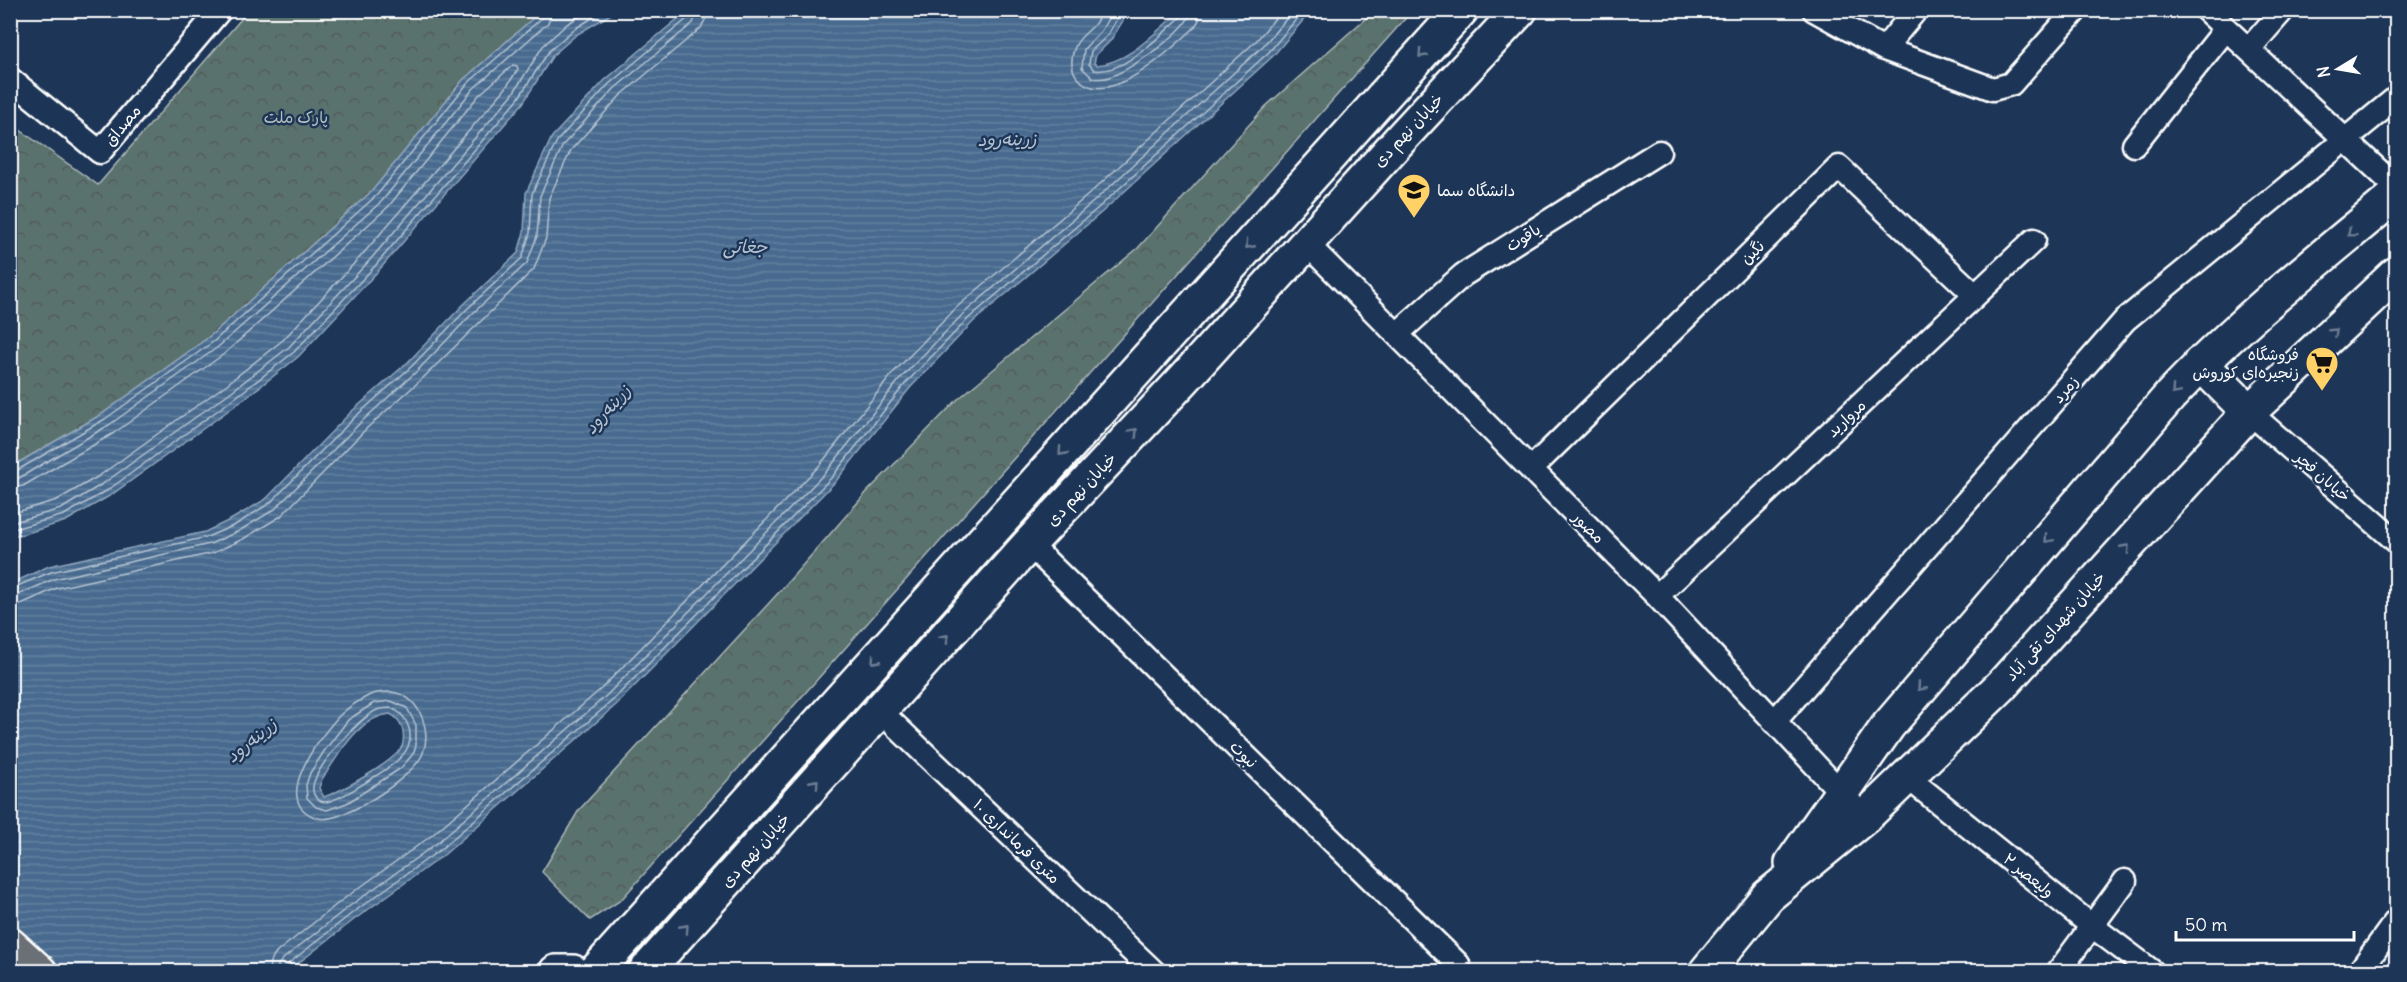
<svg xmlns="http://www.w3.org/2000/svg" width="2407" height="982" viewBox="0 0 2407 982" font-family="Delius,'Playpen Sans Arabic',sans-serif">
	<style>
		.park { fill: url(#park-crowns); stroke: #acb8b6; stroke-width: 1.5 }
		.water { fill: url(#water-rules); stroke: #91a6bc; stroke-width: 1.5; fill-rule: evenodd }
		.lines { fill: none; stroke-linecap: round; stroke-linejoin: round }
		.shore { stroke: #b6c4d2; stroke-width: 1.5 }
		.street-casing { stroke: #fff; stroke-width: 27 }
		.secondary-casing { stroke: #fff; stroke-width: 38 }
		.highway-casing { stroke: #fff; stroke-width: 38 }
		.street { stroke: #1d3557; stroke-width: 22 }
		.secondary { stroke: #1d3557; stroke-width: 33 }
		.highway { stroke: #6a7074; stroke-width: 33 }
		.oneway { stroke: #6c7c92 }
		.labels { text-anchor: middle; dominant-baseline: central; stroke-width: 5; stroke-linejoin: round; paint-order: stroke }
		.park-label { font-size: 16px; fill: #b5c0be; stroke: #1d3557 }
		.street-label { font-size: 16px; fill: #fff; stroke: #1d3557 }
		.poi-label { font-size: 16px; fill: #fff; stroke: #1d3557; text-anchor: start }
		.water-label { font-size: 18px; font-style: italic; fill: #b6c4d2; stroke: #1d3557 }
	</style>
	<defs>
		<pattern id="park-crowns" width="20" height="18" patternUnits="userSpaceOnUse" patternTransform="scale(1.5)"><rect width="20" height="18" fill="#5a726e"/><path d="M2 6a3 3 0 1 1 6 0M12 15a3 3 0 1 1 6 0" fill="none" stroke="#525b5a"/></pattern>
		<pattern id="water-rules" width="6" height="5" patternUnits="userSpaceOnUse" patternTransform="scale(1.5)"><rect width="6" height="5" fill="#486b8f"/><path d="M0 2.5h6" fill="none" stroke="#6381a0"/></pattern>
	</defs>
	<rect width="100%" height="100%" fill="#1d3557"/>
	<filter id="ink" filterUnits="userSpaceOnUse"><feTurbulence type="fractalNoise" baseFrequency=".0167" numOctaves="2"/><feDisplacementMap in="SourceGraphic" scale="12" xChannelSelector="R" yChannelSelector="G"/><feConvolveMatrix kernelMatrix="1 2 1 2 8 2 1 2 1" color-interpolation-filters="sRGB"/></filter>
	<g filter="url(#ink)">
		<path class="park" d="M 248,11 L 541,11 L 463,80 L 372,191 L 209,337 L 102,414 L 11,467 L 10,123 L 98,185 Z
			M 1374,11 L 1412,11 L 621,900 L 590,920 L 542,872 L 579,810 L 780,591 L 866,493 L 957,400 L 1138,248 L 1266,106 Z"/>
		<path class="water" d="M 541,11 L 616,11 L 576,35 L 553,55 L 523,103 L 379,270 L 298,357 L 240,402 L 111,495 L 66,521 L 24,534 L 11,536 L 11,467 L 102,414 L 209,337 L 372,191 L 463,80 Z
			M 687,11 L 1129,11 L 1111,40 L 1096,55 L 1094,63 L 1097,65 C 1130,62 1156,31 1180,11 L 1311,11 L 1273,56 L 1102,212 L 973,322 L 910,388 L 836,481 L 616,705 L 445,854 L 355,919 L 288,971 L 11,971 L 10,584 L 49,566 L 205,532 L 232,519 L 266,499 L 351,412 L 408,362 L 463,305 L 518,253 L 524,232 L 526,193 L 552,137 L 605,80 ZM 390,714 C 397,717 400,721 402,728 C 404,732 404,741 402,746 C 395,762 341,791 324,797 L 319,788 L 322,779 C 339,755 358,717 390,714 Z"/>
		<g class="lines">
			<path class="shore" d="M 1103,10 C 1099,16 1097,22 1093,26 C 1087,33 1078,38 1075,47 C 1071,57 1070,69 1078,78 C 1106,112 1173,48 1194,28 L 1199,20 L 1200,10
				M 1113,10 L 1101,31 L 1084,49 L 1082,68 L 1093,78 C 1100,79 1106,79 1112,76 C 1131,69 1190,30 1191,10
				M 1122,10 L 1107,36 L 1091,51 L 1089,64 L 1094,70 C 1124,75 1160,35 1181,17 L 1183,10
				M 10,472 L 16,471 L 105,419 L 213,342 L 377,195 L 467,84 L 543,17 L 545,10
				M 10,479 L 19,478 L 109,425 L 218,347 L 382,201 L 473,89 L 548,23 L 552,10
				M 10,488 L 23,486 L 114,433 L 224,354 L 388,207 L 479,95 L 513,65 L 517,66 L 518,69 L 505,89 L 362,255 L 283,340 L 227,384 L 99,476 L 57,500 L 10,514
				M 10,523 L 61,509 L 104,483 L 232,391 L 289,347 L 369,261 L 512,95 L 543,46 L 567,24 L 590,10
				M 10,530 L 64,515 L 108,490 L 236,397 L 294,352 L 375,266 L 518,99 L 549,51 L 573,30 L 605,10
				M 10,589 L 51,572 L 207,537 L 235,525 L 270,503 L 355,417 L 412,366 L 467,309 L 522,258 L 530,233 L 532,194 L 557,141 L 609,84 L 688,18 L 690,10
				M 10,597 L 18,595 L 54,579 L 210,544 L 239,531 L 275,509 L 361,422 L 417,371 L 472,314 L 527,263 L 537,236 L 540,196 L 563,145 L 614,89 L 693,23 L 698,10
				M 10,606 L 21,604 L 57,588 L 213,553 L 243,539 L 281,516 L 367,428 L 423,378 L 534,269 L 546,238 L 549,198 L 571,150 L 620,96 L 701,28 L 705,20 L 707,10
				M 392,692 C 405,694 414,701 420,713 C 426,725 428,740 423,753 C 415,776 342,825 318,818 C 267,803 321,736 339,716 C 347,708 360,700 370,695 C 376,692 385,692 392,692 Z
				M 391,701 L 407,708 L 416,725 L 416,746 L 413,754 L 401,768 L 347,803 L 327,810 L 316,807 L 307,798 L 306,785 L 310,773 L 325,750 L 348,720 L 374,703 Z
				M 391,708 C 400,712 403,715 407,723 C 420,751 390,767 371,779 C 358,787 346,796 330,801 C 321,804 312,798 313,787 C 315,767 359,718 377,710 C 381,708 386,709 391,708 Z
				M 269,972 L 270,962 L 277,952 L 341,901 L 431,836 L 601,689 L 819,466 L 893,373 L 957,307 L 1088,195 L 1257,40 L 1282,10
				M 278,972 L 278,965 L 283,959 L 347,908 L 437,843 L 607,695 L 826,472 L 900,379 L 964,313 L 1093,202 L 1263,46 L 1294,10
				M 285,972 L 288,964 L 351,914 L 441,849 L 612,701 L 832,477 L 905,384 L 969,318 L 1098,208 L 1269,52 L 1304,10"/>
			<g class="street-casing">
				<path id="street" d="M 1814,10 L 1884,49 L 1993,89 L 2011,84 L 2076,10
					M 2206,10 L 2396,187
					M 1884,49 L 1916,10
					M 2249,49 L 2283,10
					M 10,79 L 100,152 L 220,10
					M 2134,145 L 2225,30
					M 1306,243 L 1657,596 L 1851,803
					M 1397,334 L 1463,275 L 1659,152
					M 2249,412 L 2396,541
					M 1531,469 L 1839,167 L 1975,295
					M 1029,544 L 1458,964
					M 1657,596 L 2034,240
					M 880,711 L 1154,972
					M 1774,722 L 2125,320 L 2396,98
					M 1907,777 L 2092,926 L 2153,972
					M 2058,972 L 2125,881
					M 2359,972 L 2396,921"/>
			</g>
			<g class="secondary-casing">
				<path id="secondary" d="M 2200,363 L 2249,412
					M 1792,863 L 1888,726 L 2170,396 C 2239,322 2319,260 2396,195
					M 556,972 L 573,972
					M 595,972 L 1461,10
					M 645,972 L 1029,544 L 1184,379 L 1404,135 L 1520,10
					M 1706,972 L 1768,896 L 1866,816 L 2001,686 L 2249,412 L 2396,274"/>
			</g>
			<g class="highway-casing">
				<path id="highway" d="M 10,945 L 40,972"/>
			</g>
			<use href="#street" class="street"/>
			<use href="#secondary" class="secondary"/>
			<use href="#highway" class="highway"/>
		</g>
		<defs><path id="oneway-chevron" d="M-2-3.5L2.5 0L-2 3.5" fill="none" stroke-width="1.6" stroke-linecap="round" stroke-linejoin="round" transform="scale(1.5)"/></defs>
		<g class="oneway">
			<use href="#oneway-chevron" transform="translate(1422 54) rotate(132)"/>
			<use href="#oneway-chevron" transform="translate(2351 233) rotate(140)"/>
			<use href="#oneway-chevron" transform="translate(1249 245) rotate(132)"/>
			<use href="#oneway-chevron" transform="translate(2334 332) rotate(-43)"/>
			<use href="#oneway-chevron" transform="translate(2175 391) rotate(132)"/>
			<use href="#oneway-chevron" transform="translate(1134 432) rotate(-47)"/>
			<use href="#oneway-chevron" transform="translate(1062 452) rotate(132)"/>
			<use href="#oneway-chevron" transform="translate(2048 539) rotate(131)"/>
			<use href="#oneway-chevron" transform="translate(2126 548) rotate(-48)"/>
			<use href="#oneway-chevron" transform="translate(945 638) rotate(-48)"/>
			<use href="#oneway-chevron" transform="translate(875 660) rotate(132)"/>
			<use href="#oneway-chevron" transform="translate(1921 687) rotate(131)"/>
			<use href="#oneway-chevron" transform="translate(815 783) rotate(-48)"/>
			<use href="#oneway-chevron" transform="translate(685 928) rotate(-48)"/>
		</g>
	</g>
	<defs>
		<g id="university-pin" transform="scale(1.725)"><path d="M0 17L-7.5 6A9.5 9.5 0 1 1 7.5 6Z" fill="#ffd166" stroke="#1d3557"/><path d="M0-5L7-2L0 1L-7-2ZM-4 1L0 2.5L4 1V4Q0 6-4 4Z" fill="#111"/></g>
		<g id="supermarket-pin" transform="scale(1.725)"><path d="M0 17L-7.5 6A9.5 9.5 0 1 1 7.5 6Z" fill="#ffd166" stroke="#1d3557"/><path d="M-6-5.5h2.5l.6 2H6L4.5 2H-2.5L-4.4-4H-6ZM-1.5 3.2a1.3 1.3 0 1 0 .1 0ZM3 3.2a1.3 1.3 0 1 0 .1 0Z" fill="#111"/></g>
	</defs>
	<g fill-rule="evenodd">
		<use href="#university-pin" x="1414" y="190"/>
		<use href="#supermarket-pin" x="2322" y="363"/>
	</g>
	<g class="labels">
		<g class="park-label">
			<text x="296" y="117">پارک ملت</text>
		</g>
		<g class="street-label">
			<text transform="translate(122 125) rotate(-50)">مصداق</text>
			<text transform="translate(1408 130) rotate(-47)">خیابان نهم دی</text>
			<text transform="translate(1523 237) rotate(-32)">یاقوت</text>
			<text transform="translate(1752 252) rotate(-44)">نگین</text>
			<text transform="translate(2065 389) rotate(-49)">زمرد</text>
			<text transform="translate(1846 418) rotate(-43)">مروارید</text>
			<text transform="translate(2323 476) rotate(41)">خیابان فجر</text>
			<text transform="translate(1081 489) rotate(-47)">خیابان نهم دی</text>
			<text transform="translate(1589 527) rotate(45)">مصور</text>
			<text transform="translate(2055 626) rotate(-48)">خیابان شهدای تقی آباد</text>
			<text transform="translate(1244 754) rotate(44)">نبوت</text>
			<text transform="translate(1017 841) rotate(44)">۱۰ متری فرمانداری</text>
			<text transform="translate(755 850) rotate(-48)">خیابان نهم دی</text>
			<text transform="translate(2029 875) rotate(39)">ولیعصر ۲</text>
		</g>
		<g class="poi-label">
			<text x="1437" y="190">دانشگاه سما</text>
			<text x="2299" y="354" text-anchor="end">فروشگاه<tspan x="2299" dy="18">زنجیره‌ای کوروش</tspan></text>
		</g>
		<g class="water-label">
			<text transform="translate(1007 139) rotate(-1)">زرینه‌رود</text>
			<text x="745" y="246">جغاتی</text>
			<text transform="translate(607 409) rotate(-48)">زرینه‌رود</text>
			<text transform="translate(251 740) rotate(-39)">زرینه‌رود</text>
		</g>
	</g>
	<rect width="2407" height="982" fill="none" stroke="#1d3557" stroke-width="36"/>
	<rect x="18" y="18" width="2371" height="946" fill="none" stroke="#fff" stroke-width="2" filter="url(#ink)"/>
	<g transform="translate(2338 69) rotate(259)" stroke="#1d3557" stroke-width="4.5" paint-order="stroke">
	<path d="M0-4.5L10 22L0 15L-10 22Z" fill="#ffffff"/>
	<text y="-9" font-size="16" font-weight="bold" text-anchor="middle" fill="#ffffff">N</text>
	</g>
	<path d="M2176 931v9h178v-9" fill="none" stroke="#ffffff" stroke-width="3"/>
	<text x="2185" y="931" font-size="18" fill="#ffffff" stroke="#1d3557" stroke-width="4.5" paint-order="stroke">50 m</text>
</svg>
